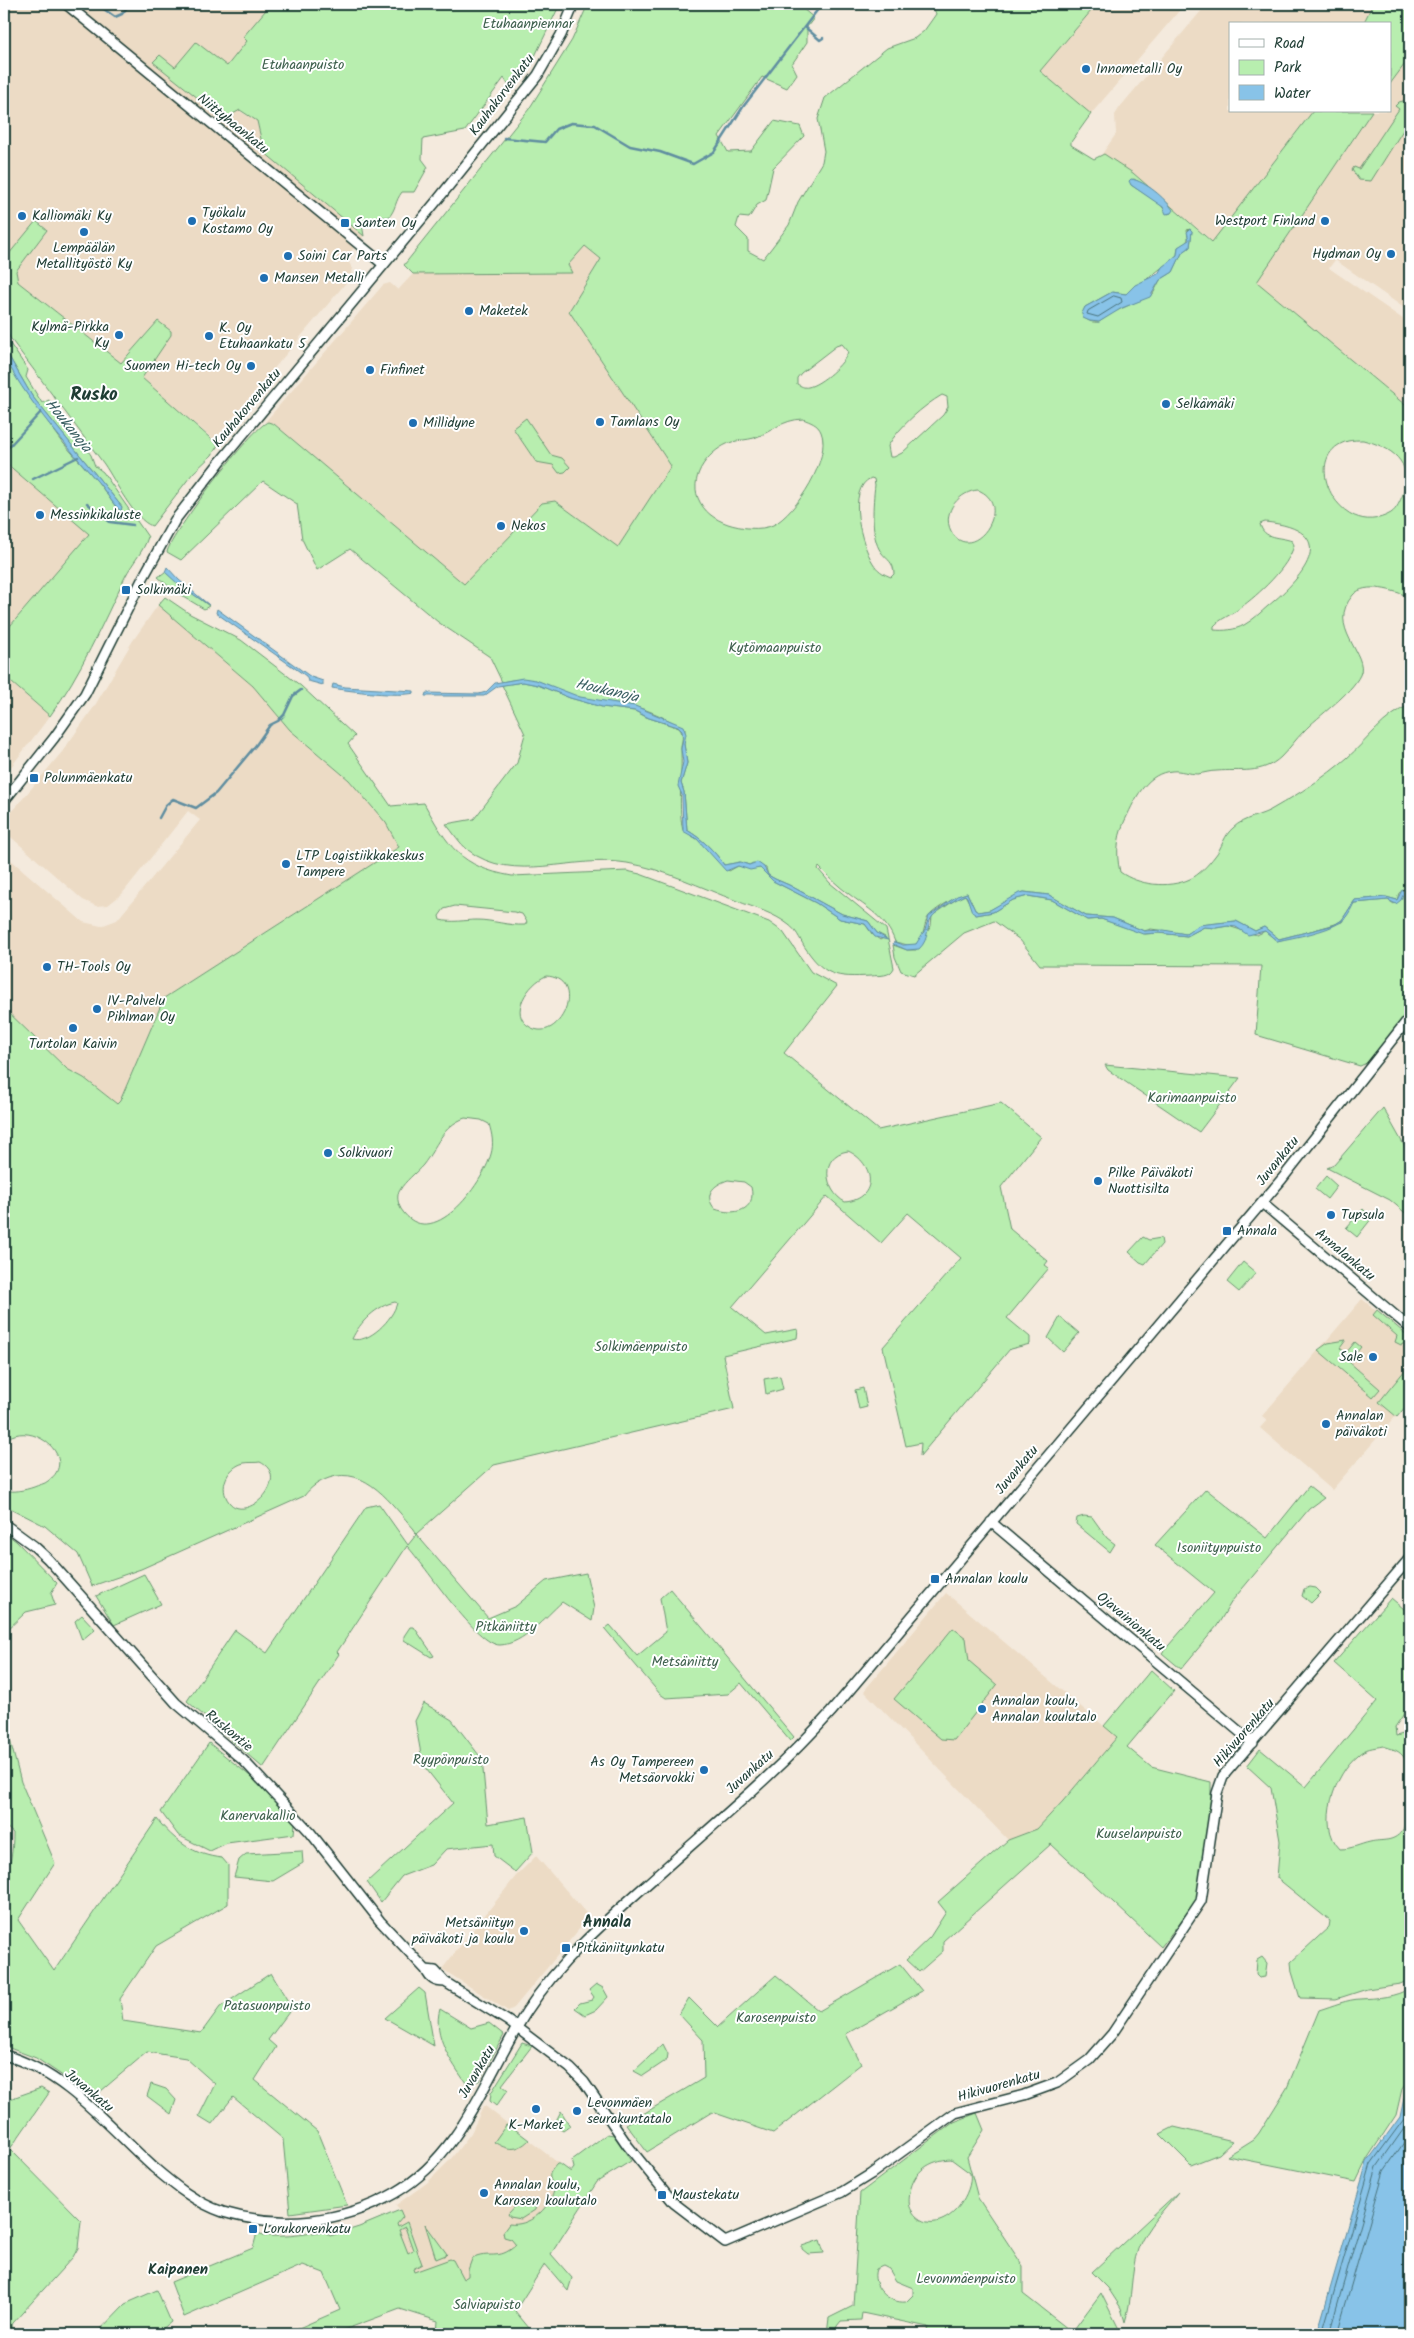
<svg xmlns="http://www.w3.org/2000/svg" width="1414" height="2338" viewBox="0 0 1414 2338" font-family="Kalam,sans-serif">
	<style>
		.built { fill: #ecdbc5 }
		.green { fill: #b8eeaf; stroke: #6c9672; fill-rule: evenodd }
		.water { fill: #88c3e8; stroke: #5e8da0 }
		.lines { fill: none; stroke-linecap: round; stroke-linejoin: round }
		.shore { stroke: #49737c; stroke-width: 1 }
		.stream { stroke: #5e8da0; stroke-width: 2.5 }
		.secondary-casing { stroke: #1f3d34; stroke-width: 12 }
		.secondary { stroke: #fff; stroke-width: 9 }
		.poi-dot { fill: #1f6fb2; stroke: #fff; stroke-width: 2 }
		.labels { text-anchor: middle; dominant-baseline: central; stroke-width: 4; stroke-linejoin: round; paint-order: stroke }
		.park-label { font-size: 14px; fill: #3e604d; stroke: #fff }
		.poi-label { font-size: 14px; fill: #1f3d34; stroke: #fff; text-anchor: start }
		.street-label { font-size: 14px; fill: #1f3d34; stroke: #fff }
		.water-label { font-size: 15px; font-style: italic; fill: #395e61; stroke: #fff }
		.neighbourhood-label { font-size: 15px; font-weight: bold; fill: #1f3d34; stroke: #fff }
		.quarter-label { font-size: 16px; font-weight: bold; fill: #1f3d34; stroke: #fff }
		.district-label { font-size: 19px; font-weight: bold; fill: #1f3d34; stroke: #fff }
	</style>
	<rect width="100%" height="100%" fill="#f4eadd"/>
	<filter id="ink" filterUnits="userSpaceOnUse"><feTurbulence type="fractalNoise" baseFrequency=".02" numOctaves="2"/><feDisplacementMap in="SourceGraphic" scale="10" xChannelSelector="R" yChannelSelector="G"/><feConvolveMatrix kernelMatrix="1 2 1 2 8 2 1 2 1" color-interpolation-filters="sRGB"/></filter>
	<g filter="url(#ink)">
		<path class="built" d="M 4,4 L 271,4 L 243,37 L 247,41 L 227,66 L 175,67 L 154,62 L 257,121 L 264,152 L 364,236 L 346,257 L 352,268 L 350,278 L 214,440 L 141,378 L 171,331 L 158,321 L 121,363 L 18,282 L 16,271 L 47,230 L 38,221 L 4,260 Z
			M 1097,4 L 1185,4 L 1091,114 L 1040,71 Z
			M 1207,4 L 1373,4 L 1363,24 L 1230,24 L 1230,111 L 1313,111 L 1213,242 L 1133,173 L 1102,154 L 1116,134 L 1115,115 L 1120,107 Z
			M 1409,56 L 1410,312 L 1335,260 L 1329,268 L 1410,324 L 1410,409 L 1257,282 L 1372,111 L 1390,111 L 1390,84 Z
			M 585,246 L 601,259 L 569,311 L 671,466 L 618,548 L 556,501 L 542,503 L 464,585 L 274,424 L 265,422 L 383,285 L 390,283 L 398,290 L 413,274 L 571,273 L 568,265 Z
			M 6,463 L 90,534 L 4,633 L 4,465 Z
			M 158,605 L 253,686 L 290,730 L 349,780 L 386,823 L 399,847 L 164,998 L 120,1101 L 117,1104 L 84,1078 L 67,1069 L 4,1008 L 4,854 L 83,922 L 101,926 L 117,920 L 200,820 L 188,811 L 122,894 L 108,905 L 96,906 L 83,900 L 4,831 L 4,821 L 62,752 L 94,707 L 132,642 Z
			M 4,676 L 50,716 L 4,776 Z
			M 1362,1299 L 1410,1339 L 1410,1364 L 1379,1402 L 1396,1416 L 1332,1490 L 1260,1428 L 1267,1420 L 1262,1416 Z
			M 946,1593 L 1117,1737 L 1063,1801 L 1037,1829 L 1008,1840 L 864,1691 Z
			M 536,1856 L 586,1913 L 585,1922 L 514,2008 L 508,2011 L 442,1969 L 516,1876 Z
			M 485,2106 L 571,2173 L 517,2249 L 462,2279 L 396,2282 L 330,2236 L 359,2227 L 400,2210 L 396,2205 L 428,2182 L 450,2160 L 471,2133 L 483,2107 Z"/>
		<path class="green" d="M 271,4 L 560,4 L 534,58 L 511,89 L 504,78 L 465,131 L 423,139 L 422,159 L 428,167 L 414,192 L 402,192 C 395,201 396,209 389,217 L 379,217 L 375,223 L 362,224 L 364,236 L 264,152 L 257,121 L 240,110 L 224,119 L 153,62 L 160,55 L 175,67 L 196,42 L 227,66 L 247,41 L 243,37 Z
			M 588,4 L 769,4 L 772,6 L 797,4 L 814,18 L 807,27 L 807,42 L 792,64 L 797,74 L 787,88 L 762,77 L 719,136 L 728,152 L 751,151 L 774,121 L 800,126 L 804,136 L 773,168 L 766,200 L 757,205 L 749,218 L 739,217 L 736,227 L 748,239 L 748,251 L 763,259 L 789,225 L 798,202 L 822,162 L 824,151 L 818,119 L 825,98 L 887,48 L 915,38 L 924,31 L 936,14 L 932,4 L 1097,4 L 1040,71 L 1091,114 L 1071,142 L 1071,145 L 1094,159 L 1104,154 L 1133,173 L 1212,242 L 1313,111 L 1372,111 L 1257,282 L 1410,409 L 1410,597 C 1395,591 1365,581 1353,595 C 1325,627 1370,654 1360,675 C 1351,694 1318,716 1304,731 C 1296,739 1289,749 1281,757 C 1262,775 1240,769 1217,771 C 1210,771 1204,773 1198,774 C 1189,774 1180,770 1172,771 C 1148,773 1137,795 1128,814 C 1118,833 1115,851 1120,872 C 1138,885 1168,889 1190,879 C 1199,875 1208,865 1215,856 C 1222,848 1224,835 1233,828 C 1244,817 1262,816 1274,808 C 1300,793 1324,778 1347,758 C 1368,740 1383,716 1410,705 L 1410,894 L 1405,890 L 1399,893 L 1397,900 L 1386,897 L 1355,900 L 1342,920 L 1334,925 L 1279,939 L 1264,927 L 1255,931 L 1236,921 L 1201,925 L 1186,934 L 1151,929 L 1144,931 L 1113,918 L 1086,916 L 1049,895 L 1024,892 L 990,910 L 978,912 L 975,910 L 967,893 C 960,894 929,912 927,919 C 923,929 924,942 912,946 L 895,942 C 887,918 867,908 849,894 C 838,886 829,877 819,867 L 818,869 L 830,883 L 886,929 L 894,968 C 890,977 880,975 871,976 C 835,978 824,976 804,946 C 800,939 796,930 789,925 C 774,913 755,908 737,901 C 702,888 664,869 627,863 C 575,854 513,885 468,850 C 459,843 453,832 446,824 L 474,819 L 517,763 L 525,734 L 502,685 L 523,682 L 538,685 L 570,698 L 602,707 L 635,711 L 646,717 L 679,728 C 686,736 680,742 681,751 C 682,771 678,814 683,830 L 697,839 L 729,871 L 738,866 L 760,868 L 773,881 L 816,903 L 840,919 L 865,924 L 872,934 L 880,940 L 885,937 L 877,933 L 868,921 L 842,914 L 789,885 L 775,879 L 768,875 L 766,868 L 753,863 L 749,865 L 741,862 L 724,865 C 714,850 702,839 687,830 L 684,792 L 681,783 L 687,763 L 684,744 L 685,729 C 669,720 651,710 632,706 C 615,702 596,702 579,697 C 546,688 540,673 502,682 L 490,657 L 438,622 L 350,549 L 317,570 L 302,539 L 297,504 L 263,481 L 181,560 L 167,552 C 171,534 253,426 268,422 L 274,424 L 464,584 L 542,503 L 555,501 L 618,547 L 671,466 L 569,311 L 601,259 L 585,246 L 568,265 L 572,273 L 413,274 L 404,265 L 529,109 L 572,40 ZM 1134,179 L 1146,186 L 1170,206 L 1171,213 L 1168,214 L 1160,204 L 1131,185 L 1130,180 ZM 1190,229 L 1192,231 L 1190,247 L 1182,253 L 1173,272 L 1160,280 L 1153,294 L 1112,313 L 1099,322 C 1093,323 1086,321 1082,315 L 1085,307 L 1112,292 L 1126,294 C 1144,281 1160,270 1177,255 L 1178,247 C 1187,243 1190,241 1187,230 ZM 842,344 L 848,351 C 846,363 820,385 808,387 C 804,388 801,386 797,384 L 797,378 L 801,373 L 836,346 ZM 942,395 L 947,397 L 948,407 L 943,415 L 902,453 L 894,457 L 890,457 L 888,446 C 899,427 923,406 942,395 ZM 803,419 C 810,422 818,424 821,432 C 832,457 796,514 773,525 C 761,531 740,528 728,524 C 714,519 704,512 698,498 C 689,475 710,449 732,442 C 739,440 747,440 754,438 C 774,431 781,420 803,419 ZM 1363,440 C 1391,447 1414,462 1403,494 C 1400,501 1397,509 1391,513 C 1340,543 1297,455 1348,441 C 1353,440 1358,440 1363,440 ZM 871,478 L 874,479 L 875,485 C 873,502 870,537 881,552 C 887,560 894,562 894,574 L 891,577 C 883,574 877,570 873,563 C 861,544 846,489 871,478 ZM 978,490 C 1017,505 971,567 951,531 C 941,511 961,491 978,490 ZM 1265,522 C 1342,530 1306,575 1268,606 C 1261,612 1253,620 1244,625 C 1235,630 1224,631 1214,630 L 1214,626 C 1221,618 1232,615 1240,608 C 1258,595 1289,567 1294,545 L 1292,541 C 1279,536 1264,540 1260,524 Z
			M 1373,4 L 1410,4 L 1410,57 L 1390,84 L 1390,24 L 1363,24 Z
			M 1407,100 L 1410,103 L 1410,119 L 1371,181 L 1359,180 L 1352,170 L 1354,167 L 1359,169 L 1399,109 L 1395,106 L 1399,102 Z
			M 36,221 L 47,230 L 16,271 L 18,282 L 121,363 L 158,321 L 171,331 L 171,335 L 142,378 L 218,445 L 212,455 L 193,473 L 152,526 C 134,520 115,480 104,464 C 73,422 41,380 10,338 L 4,324 L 4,260 Z
			M 4,335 L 28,370 L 26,377 L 42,403 L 49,400 L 53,404 L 91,455 L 95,466 L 103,472 L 148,537 C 144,551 132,563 125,577 C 102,625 81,673 50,716 L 4,676 L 4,633 L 89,534 L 6,463 L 4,465 L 4,356 L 26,392 L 64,444 L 98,482 L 118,510 L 122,507 L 32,396 L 4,348 Z
			M 526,418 L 551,455 L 562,458 L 570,467 L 565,472 L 559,473 L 553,465 L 536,462 L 513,428 Z
			M 165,572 L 209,606 L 204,609 L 174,591 L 158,577 Z
			M 165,597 L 190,614 L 241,640 L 301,686 L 355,736 L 348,744 L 391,806 L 424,803 C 448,846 460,867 512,876 L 627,871 L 640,874 L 769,922 L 783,932 L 811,972 L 837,986 L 784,1053 L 878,1130 L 1001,1103 L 1041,1137 L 1001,1187 L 1010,1229 L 1048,1261 L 1045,1265 L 1049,1268 L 1007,1318 L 1030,1337 L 1030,1344 L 1010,1349 L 920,1456 L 921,1443 L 906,1446 L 883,1347 L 961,1258 L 908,1213 L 881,1243 L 827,1196 L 732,1307 L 766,1335 L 798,1329 L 797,1338 L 723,1355 L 734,1409 L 494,1465 L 416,1534 L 488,1618 L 516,1606 L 546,1581 L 586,1573 L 594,1608 L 592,1621 L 562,1602 C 545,1617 524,1644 500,1645 C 477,1646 425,1565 407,1546 L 337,1652 L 339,1654 L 263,1768 L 187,1701 L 235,1630 L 267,1653 L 366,1507 L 379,1504 L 408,1545 L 416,1535 L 414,1529 C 392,1505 366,1465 329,1478 C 318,1482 311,1487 304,1496 L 141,1569 L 92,1586 L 78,1554 L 45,1526 L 4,1505 L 4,1490 C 13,1493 25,1490 34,1487 C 38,1485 45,1484 48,1481 C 81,1458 30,1417 4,1441 L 4,1008 L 67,1069 L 84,1078 L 117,1104 L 120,1101 L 164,998 L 399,847 L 386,823 L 349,780 L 290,730 L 253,686 L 158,605 ZM 455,906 L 514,912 L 522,914 L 527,922 L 525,925 C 508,926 493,920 477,920 C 465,920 452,923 440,920 L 439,916 L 444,909 ZM 546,976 C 588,978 561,1045 530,1027 C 507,1014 529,983 546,976 ZM 465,1118 L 481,1120 L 489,1124 C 492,1134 494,1144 491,1154 C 483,1184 431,1255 401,1209 C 398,1203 396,1196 400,1190 C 405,1181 416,1173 423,1165 C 437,1147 442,1126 465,1118 ZM 848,1151 C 875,1163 879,1199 845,1202 C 824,1191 819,1155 848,1151 ZM 728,1180 L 744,1182 L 751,1187 C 757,1211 734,1216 715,1209 C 703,1195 713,1185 728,1180 ZM 395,1302 L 397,1303 C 393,1319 369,1344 352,1339 C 360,1322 376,1306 395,1302 ZM 260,1462 C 293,1478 246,1525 229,1502 C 218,1488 227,1467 244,1463 C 249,1462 255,1463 260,1462 Z
			M 965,895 L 976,915 L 993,912 L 1013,900 L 1028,896 L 1052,900 L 1087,920 L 1101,919 L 1145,934 L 1158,933 L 1187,936 L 1204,927 L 1216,928 L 1228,926 L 1257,935 L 1265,931 L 1277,941 L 1342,922 L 1354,903 L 1388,900 L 1394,904 L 1404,895 L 1410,897 L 1410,1009 L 1369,1062 L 1360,1066 L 1256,1035 L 1261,966 L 1040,965 L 1020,940 L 994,921 L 964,933 L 914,975 L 901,971 L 895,957 L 893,945 L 907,950 L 916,950 L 931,926 L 932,916 L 955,900 Z
			M 1105,1065 L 1240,1078 L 1199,1132 L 1108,1070 Z
			M 1383,1108 L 1410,1156 L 1410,1217 L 1390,1200 L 1327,1168 L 1334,1165 Z
			M 1326,1176 L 1337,1186 L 1327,1199 L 1315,1189 Z
			M 1363,1209 L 1372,1218 L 1357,1237 L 1346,1228 Z
			M 1143,1237 L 1149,1240 L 1161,1238 L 1162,1244 L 1145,1264 L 1140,1262 L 1129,1252 Z
			M 1243,1262 L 1256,1273 L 1239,1292 L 1227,1282 Z
			M 1377,1310 L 1409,1337 L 1405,1343 L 1401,1345 L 1395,1342 L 1397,1336 L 1373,1315 Z
			M 1060,1317 L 1079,1333 L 1063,1352 L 1048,1338 Z
			M 1346,1340 L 1340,1348 L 1346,1353 L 1355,1342 L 1361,1347 L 1349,1362 L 1380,1389 L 1373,1397 L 1318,1350 L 1328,1343 Z
			M 1410,1364 L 1410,1401 L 1397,1417 L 1379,1402 Z
			M 780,1376 L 783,1389 L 766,1394 L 764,1379 Z
			M 863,1388 L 867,1407 L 859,1409 L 855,1390 Z
			M 1309,1486 L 1324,1498 L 1309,1509 L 1232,1601 L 1217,1626 L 1181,1669 L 1162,1653 L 1214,1593 L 1155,1545 L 1206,1489 L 1267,1538 Z
			M 1084,1516 L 1092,1517 L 1107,1538 L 1115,1544 L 1110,1552 L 1076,1524 L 1077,1518 Z
			M 4,1532 L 16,1541 L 57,1583 L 51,1593 L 55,1605 L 26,1612 L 4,1633 Z
			M 144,1574 L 161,1604 L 114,1625 L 96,1596 Z
			M 1310,1587 L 1316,1588 L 1321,1593 L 1311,1603 L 1302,1596 L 1304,1589 Z
			M 670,1589 L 794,1737 L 790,1741 L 741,1683 L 728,1694 L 666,1698 L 660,1694 L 605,1629 L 610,1625 L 637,1656 L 666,1632 L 660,1598 Z
			M 1391,1598 L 1410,1614 L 1410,1705 L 1395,1727 L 1396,1736 L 1403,1734 L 1410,1726 L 1410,1980 L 1400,1984 L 1367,1989 L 1336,1999 L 1300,1998 L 1292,1972 L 1291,1962 L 1329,1927 L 1330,1921 L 1277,1878 L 1280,1841 L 1271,1788 L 1247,1766 L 1260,1749 L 1306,1787 L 1377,1701 L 1334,1663 ZM 1383,1746 C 1392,1749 1400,1750 1405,1759 C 1412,1772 1410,1820 1402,1831 C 1393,1843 1382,1839 1370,1842 C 1360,1844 1352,1849 1340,1849 C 1316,1825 1335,1773 1358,1755 C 1365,1748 1373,1748 1383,1746 Z
			M 82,1615 L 95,1629 L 82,1640 L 75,1621 Z
			M 410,1627 L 414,1627 L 434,1656 L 431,1657 L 404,1640 L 404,1636 Z
			M 953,1628 L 966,1638 L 969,1661 L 997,1685 L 954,1740 L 941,1739 L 894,1699 Z
			M 1151,1670 L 1174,1691 L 1127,1747 L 1151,1767 L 1211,1782 L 1211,1796 L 1200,1892 L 1196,1901 L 1161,1947 L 1051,1844 L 943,1941 L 943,1951 L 919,1972 L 906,1960 L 930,1937 L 946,1912 L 938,1902 L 1008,1840 L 1037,1829 L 1063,1801 L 1117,1737 L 1104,1726 Z
			M 4,1699 L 11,1744 L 21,1782 L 55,1863 L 18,1920 L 54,1971 L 157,1819 C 174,1841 194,1855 222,1858 L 228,1865 L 228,1904 L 156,1946 L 120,1999 L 123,2021 L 201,2033 L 220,2007 L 271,1973 L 292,2008 L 268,2040 L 276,2047 L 255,2080 L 317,2131 L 347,2205 L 290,2213 L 283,2139 L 233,2097 L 212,2124 L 199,2116 L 215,2084 L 186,2058 L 147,2052 L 94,2097 L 36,2058 L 4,2046 L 4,1881 C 11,1865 13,1850 13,1833 L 4,1825 Z
			M 424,1703 L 452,1720 L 482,1759 L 488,1824 L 527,1817 L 533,1852 L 515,1872 L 494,1856 L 493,1844 L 446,1849 L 431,1865 L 402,1876 L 381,1902 L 367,1882 L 453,1803 L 423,1765 L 415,1721 Z
			M 209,1743 L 255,1780 L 295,1823 L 294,1834 L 227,1843 L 210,1851 L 178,1835 L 161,1812 Z
			M 302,1851 L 303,1863 L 273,1881 L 234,1877 L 239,1860 L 246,1854 Z
			M 1262,1957 L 1267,1963 L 1265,1977 L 1259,1978 L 1256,1975 L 1257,1960 Z
			M 900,1964 L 922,1991 L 846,2034 L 861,2064 L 773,2133 L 712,2112 L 647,2152 L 626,2124 L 704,2078 L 703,2040 L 679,2014 L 689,1998 L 718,2027 L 776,1975 L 819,2011 Z
			M 596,1984 L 603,1988 L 608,1997 L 596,2010 L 585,2015 L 575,2008 L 580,2003 L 592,2000 L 594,1997 L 589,1990 Z
			M 419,1988 L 425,1993 L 434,2046 L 385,2018 Z
			M 1410,1988 L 1410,2078 L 1402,2089 L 1396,2115 L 1367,2159 L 1356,2182 L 1227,2156 L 1254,2139 L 1259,2133 L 1287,2088 L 1319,2010 C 1332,2006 1348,1999 1361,1999 C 1378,1998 1396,1997 1410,1988 Z
			M 440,2009 L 471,2028 L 489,2023 L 504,2035 L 479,2081 L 466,2083 C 452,2063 432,2035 440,2009 Z
			M 522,2043 L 532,2046 L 502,2085 L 508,2090 L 496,2106 L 490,2101 L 491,2093 Z
			M 663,2044 L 668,2054 L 667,2060 L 643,2076 L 634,2071 Z
			M 151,2084 L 166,2089 L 176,2100 L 171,2114 L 147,2096 Z
			M 41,2088 L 49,2093 L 10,2149 L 81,2221 L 78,2248 L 73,2257 L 13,2323 L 8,2334 L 4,2334 L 4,2101 Z
			M 561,2111 L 570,2126 L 563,2131 L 554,2125 Z
			M 977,2113 L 984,2130 L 967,2157 L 978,2198 L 1023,2266 L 1023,2294 L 1072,2332 L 1101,2293 L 1120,2331 L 1116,2334 L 926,2334 L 928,2327 L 862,2313 L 861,2320 L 841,2321 L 837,2326 L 835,2334 L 827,2334 L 829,2318 L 853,2306 L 860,2193 L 954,2122 ZM 951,2159 L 970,2173 C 972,2184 966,2196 960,2205 C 948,2222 925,2231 912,2211 C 908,2205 909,2199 910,2192 C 914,2171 930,2160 951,2159 ZM 883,2266 L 889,2269 L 896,2281 L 913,2288 L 913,2295 L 906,2302 C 889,2304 870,2286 876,2269 Z
			M 506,2125 L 512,2127 L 529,2140 C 517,2152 507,2150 494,2142 Z
			M 1174,2127 L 1233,2141 L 1219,2154 L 1191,2165 L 1160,2134 Z
			M 607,2134 L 614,2135 L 631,2161 L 597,2182 L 551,2254 L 572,2278 L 568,2291 L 545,2264 L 515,2311 L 534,2334 L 480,2334 L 456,2327 L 454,2334 L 437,2334 L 438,2321 L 400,2309 L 333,2334 L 285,2334 L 340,2310 L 324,2273 L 303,2265 L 184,2317 L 171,2282 L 253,2248 L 257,2233 C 273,2240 307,2234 324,2231 L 330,2236 L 359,2227 L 400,2210 L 403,2217 L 397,2224 L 398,2227 L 407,2222 L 422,2264 L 413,2269 L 414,2272 L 450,2259 L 453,2260 L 463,2279 L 468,2276 L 468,2270 L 472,2259 C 489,2250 498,2262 516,2245 L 511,2239 L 504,2237 L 503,2232 L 509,2224 C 529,2227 548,2210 554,2191 C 552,2176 544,2178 557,2164 L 560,2164 L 571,2172 L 574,2168 L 572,2160 ZM 405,2227 L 413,2250 L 408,2253 L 399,2230 Z
			M 1178,2192 C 1164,2210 1146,2227 1138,2249 C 1130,2272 1133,2298 1125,2322 L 1121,2308 L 1108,2288 L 1092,2272 Z
			M 521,2200 L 532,2200 L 536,2202 L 535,2210 L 521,2219 L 510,2217 L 508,2214 Z
			M 425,2224 L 447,2254 L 446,2255 L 436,2259 Z
			M 820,2240 L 824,2253 L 808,2254 L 802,2249 L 802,2246 Z
			M 157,2290 L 171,2322 L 156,2334 L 96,2334 L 125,2304 Z"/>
		<path class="water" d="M 1131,179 C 1145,181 1165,198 1173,210 L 1171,213 L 1166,214 L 1163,207 L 1131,185 L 1129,181 Z
			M 1190,229 L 1192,231 L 1190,247 L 1182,253 L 1173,272 L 1160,280 L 1150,297 L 1122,308 L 1099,322 L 1090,321 L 1083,318 L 1082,313 L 1085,307 L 1112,292 L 1126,294 L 1135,285 L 1158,274 L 1162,267 L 1177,255 L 1178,247 L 1189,240 L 1187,232 Z
			M 4,348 L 32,396 L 122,507 L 121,511 C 112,504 105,490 97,481 C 77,458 4,375 4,348 Z
			M 167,567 L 179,580 L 209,605 L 179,585 L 165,572 Z
			M 217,609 L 311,677 L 323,681 L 323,685 L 308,681 L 306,676 L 216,613 Z
			M 523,678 L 536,680 L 580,697 L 635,706 L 683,726 L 686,734 L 684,744 L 687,763 L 681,783 L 684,792 L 687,830 C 702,839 714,850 724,865 L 740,862 L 749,865 L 757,862 L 764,867 L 768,875 L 775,879 L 789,885 L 842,914 L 868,921 L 877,933 L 888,940 L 875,937 L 865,924 L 840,919 L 816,903 L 773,881 L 760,868 L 750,870 L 738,866 L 726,871 L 697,839 L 683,831 L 682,795 L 678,786 L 683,762 L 681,749 L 683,738 L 682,731 L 678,727 L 649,718 L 635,711 L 602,707 L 570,698 L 538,685 L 523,682 L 498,686 L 484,696 L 425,696 L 426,693 L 479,694 L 486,692 L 495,683 Z
			M 333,684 L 345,687 L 414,691 L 414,693 C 400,697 349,691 332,688 Z
			M 1402,890 L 1410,894 L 1410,897 L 1403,895 L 1401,900 L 1396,904 L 1388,900 L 1354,903 C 1351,909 1347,918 1341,922 C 1325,932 1296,937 1277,941 L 1265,931 L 1248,935 L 1236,927 L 1228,926 L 1216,928 L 1204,927 L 1187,936 L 1158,933 L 1143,934 L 1101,919 L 1087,920 L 1052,900 L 1028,896 L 1013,900 L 993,912 L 976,915 L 972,912 L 967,897 L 965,895 C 957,898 936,911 932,917 C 926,925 930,939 919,949 L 907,950 L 893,944 L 894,942 L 903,945 L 916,944 L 925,930 L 929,916 L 957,896 L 967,893 L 975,910 L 978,912 L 990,910 L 1019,893 L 1024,892 L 1049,895 L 1086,916 L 1113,918 L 1144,931 L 1164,930 L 1186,934 L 1199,925 L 1226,922 L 1236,921 L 1255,931 L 1264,927 L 1279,939 L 1334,925 L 1342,920 L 1355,900 L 1386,897 L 1397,900 Z
			M 1410,2083 L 1410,2334 L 1317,2334 L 1367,2162 L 1400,2117 L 1406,2089 Z"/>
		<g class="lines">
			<path class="shore" d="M 1114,296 L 1121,298 L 1122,302 L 1098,317 L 1087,314 L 1088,311 Z
				M 1322,2334 L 1371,2164 L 1404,2119 L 1410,2092
				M 1329,2334 L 1377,2167 L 1410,2120
				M 1337,2334 L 1384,2171 L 1410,2134"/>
			<path class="stream" d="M 97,4 L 115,17 L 122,14 L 128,6
				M 805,27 L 820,40 L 823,38
				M 504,138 L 545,142 L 556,129 L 571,123 L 595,125 L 630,146 L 660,152 L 693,164 L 714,152 L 743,107 L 822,4
				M 4,267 L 9,259
				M 4,452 L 41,412
				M 33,479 L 78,457
				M 87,503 L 110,522 L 133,525
				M 159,818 L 166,805 L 173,799 L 196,808 L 216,793 L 256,745 L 270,725 L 278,721 L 284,715 L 293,696 L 301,690"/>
			<g class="secondary-casing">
				<path id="secondary" d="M 66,4 L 383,264
					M 4,801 L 54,738 L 85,694 L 144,576 L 175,520 L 220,462 L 435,203 L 538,75 L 561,35 L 574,4
					M 1262,1203 L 1410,1328
					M 991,1522 L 1253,1743
					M 4,1524 L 34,1546 L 48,1559 L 176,1703 L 244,1761 L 310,1832 L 380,1921 L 426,1970 C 430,1979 435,1982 445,1982
					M 426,1970 L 435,1971 L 445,1982 L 508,2021 L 570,2068 L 584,2082 L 628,2146 L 674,2203 L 725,2242 L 842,2192 L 871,2174 L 955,2113 L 1024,2095 L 1057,2083 L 1089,2060 L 1112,2034 L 1201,1901 L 1217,1793 L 1223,1776 L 1410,1558
					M 4,2055 C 65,2072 108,2126 153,2167 C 174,2185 196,2203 223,2212 C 280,2229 343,2223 395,2193 C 463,2154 487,2073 527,2011 C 559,1962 602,1924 645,1886 C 708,1829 775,1775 831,1712 L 1282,1179 L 1410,1017"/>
			</g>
			<use href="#secondary" class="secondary"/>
		</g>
	</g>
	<g class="poi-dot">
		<circle cx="1086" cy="69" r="5"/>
		<circle cx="22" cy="216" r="5"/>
		<circle cx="192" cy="221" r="5"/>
		<circle cx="1325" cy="221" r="5"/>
		<rect x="340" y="218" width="10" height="10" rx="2.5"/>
		<circle cx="84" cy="232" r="5"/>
		<circle cx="1391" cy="254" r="5"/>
		<circle cx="288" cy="256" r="5"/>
		<circle cx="264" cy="278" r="5"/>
		<circle cx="469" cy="311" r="5"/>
		<circle cx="119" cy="335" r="5"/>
		<circle cx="209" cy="336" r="5"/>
		<circle cx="251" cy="366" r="5"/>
		<circle cx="370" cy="370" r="5"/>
		<circle cx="1166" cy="404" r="5"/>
		<circle cx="600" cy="422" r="5"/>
		<circle cx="413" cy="423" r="5"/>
		<circle cx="40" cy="515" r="5"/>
		<circle cx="501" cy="526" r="5"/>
		<rect x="121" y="585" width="10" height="10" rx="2.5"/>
		<rect x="29" y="773" width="10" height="10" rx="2.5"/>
		<circle cx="286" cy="864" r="5"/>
		<circle cx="47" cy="967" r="5"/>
		<circle cx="97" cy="1009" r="5"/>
		<circle cx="73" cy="1028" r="5"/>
		<circle cx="328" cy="1153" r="5"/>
		<circle cx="1098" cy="1181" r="5"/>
		<circle cx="1331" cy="1215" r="5"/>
		<rect x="1222" y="1226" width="10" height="10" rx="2.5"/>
		<circle cx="1373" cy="1357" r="5"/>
		<circle cx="1326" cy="1424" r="5"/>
		<rect x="930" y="1574" width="10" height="10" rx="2.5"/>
		<circle cx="982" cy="1709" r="5"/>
		<circle cx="704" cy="1770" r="5"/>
		<circle cx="524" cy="1931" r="5"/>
		<rect x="561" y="1943" width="10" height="10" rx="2.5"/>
		<circle cx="536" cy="2109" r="5"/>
		<circle cx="577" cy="2111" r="5"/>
		<circle cx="484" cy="2193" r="5"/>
		<rect x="657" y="2190" width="10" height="10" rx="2.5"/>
		<rect x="248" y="2224" width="10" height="10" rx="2.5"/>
	</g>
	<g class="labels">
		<g class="park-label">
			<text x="528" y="24">Etuhaanpiennar</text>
			<text x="303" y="65">Etuhaanpuisto</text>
			<text x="775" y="648">Kytömaanpuisto</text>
			<text x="1192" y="1098">Karimaanpuisto</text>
			<text x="641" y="1347">Solkimäenpuisto</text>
			<text x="1219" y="1548">Isoniitynpuisto</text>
			<text x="506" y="1627">Pitkäniitty</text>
			<text x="685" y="1662">Metsäniitty</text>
			<text x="451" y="1760">Ryypönpuisto</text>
			<text x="258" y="1816">Kanervakallio</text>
			<text x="1139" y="1834">Kuuselanpuisto</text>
			<text x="267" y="2006">Patasuonpuisto</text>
			<text x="776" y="2018">Karosenpuisto</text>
			<text x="966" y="2279">Levonmäenpuisto</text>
			<text x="487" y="2305">Salviapuisto</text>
		</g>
		<g class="poi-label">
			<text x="1096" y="69">Innometalli Oy</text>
			<text x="202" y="213">Työkalu<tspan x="202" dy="16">Kostamo Oy</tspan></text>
			<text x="32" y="216">Kalliomäki Ky</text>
			<text x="1315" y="221" text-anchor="end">Westport Finland</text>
			<text x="355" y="223">Santen Oy</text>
			<text x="84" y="248" text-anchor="middle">Lempäälän<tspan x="84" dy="16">Metallityöstö Ky</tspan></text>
			<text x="1381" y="254" text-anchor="end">Hydman Oy</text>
			<text x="298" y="256">Soini Car Parts</text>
			<text x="274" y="278">Mansen Metalli</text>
			<text x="479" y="311">Maketek</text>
			<text x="109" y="327" text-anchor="end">Kylmä-Pirkka<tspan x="109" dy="16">Ky</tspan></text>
			<text x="219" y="328">K. Oy<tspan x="219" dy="16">Etuhaankatu 5</tspan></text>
			<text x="241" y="366" text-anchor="end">Suomen Hi-tech Oy</text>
			<text x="380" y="370">Finfinet</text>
			<text x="1176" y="404">Selkämäki</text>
			<text x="610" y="422">Tamlans Oy</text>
			<text x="423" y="423">Millidyne</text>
			<text x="50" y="515">Messinkikaluste</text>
			<text x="511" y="526">Nekos</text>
			<text x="136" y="590">Solkimäki</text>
			<text x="44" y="778">Polunmäenkatu</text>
			<text x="296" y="856">LTP Logistiikkakeskus<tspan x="296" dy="16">Tampere</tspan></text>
			<text x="57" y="967">TH-Tools Oy</text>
			<text x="107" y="1001">IV-Palvelu<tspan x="107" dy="16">Pihlman Oy</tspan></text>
			<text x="73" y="1044" text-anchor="middle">Turtolan Kaivin</text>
			<text x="338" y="1153">Solkivuori</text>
			<text x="1108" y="1173">Pilke Päiväkoti<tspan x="1108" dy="16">Nuottisilta</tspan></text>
			<text x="1341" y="1215">Tupsula</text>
			<text x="1237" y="1231">Annala</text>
			<text x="1363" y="1357" text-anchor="end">Sale</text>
			<text x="1336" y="1416">Annalan<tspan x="1336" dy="16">päiväkoti</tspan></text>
			<text x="945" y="1579">Annalan koulu</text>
			<text x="992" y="1701">Annalan koulu,<tspan x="992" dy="16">Annalan koulutalo</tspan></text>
			<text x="694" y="1762" text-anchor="end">As Oy Tampereen<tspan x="694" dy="16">Metsäorvokki</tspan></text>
			<text x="514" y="1923" text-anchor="end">Metsäniityn<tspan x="514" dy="16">päiväkoti ja koulu</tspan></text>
			<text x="576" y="1948">Pitkäniitynkatu</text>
			<text x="587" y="2103">Levonmäen<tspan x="587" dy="16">seurakuntatalo</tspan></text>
			<text x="536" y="2125" text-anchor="middle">K-Market</text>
			<text x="494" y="2185">Annalan koulu,<tspan x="494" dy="16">Karosen koulutalo</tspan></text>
			<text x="672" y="2195">Maustekatu</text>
			<text x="263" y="2229">Lorukorvenkatu</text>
		</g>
		<g class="street-label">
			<text transform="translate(502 95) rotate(-53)">Kauhakorvenkatu</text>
			<text transform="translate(233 124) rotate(39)">Niittyhaankatu</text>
			<text transform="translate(247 408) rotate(-50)">Kauhakorvenkatu</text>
			<text transform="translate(1278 1161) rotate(-51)">Juvankatu</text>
			<text transform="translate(1345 1255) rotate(40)">Annalankatu</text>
			<text transform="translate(1017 1470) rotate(-50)">Juvankatu</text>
			<text transform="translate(1131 1622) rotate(40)">Ojavainionkatu</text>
			<text transform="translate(229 1731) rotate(40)">Ruskontie</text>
			<text transform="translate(1244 1733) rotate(-49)">Hikivuorenkatu</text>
			<text transform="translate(750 1772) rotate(-42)">Juvankatu</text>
			<text transform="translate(477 2072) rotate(-60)">Juvankatu</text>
			<text transform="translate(999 2086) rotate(-16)">Hikivuorenkatu</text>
			<text transform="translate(89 2091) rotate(40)">Juvankatu</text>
		</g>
		<g class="water-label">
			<text transform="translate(68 426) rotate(51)">Houkanoja</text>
			<text transform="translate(607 691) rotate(13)">Houkanoja</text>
		</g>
		<g class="neighbourhood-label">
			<text x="178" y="2270">Kaipanen</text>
		</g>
		<g class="quarter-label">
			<text x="607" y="1922">Annala</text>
		</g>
		<g class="district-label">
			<text x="94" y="395">Rusko</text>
		</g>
	</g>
	<rect width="1414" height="2338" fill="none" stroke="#fff" stroke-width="20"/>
	<rect x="10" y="10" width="1394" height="2318" fill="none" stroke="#1f3d34" stroke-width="2" filter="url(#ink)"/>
	<rect x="1229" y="22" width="162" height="90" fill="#ffffff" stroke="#a5b1ae"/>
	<rect x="1239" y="39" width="25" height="8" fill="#ffffff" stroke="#a5b1ae"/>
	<text x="1274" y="48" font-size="15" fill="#1f3d34">Road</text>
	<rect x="1239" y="60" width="25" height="15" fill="#b8eeaf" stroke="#a5b1ae"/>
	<text x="1274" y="72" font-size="15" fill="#1f3d34">Park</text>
	<rect x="1239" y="85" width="25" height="15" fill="#88c3e8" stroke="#a5b1ae"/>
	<text x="1274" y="98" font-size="15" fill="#1f3d34">Water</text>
</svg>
